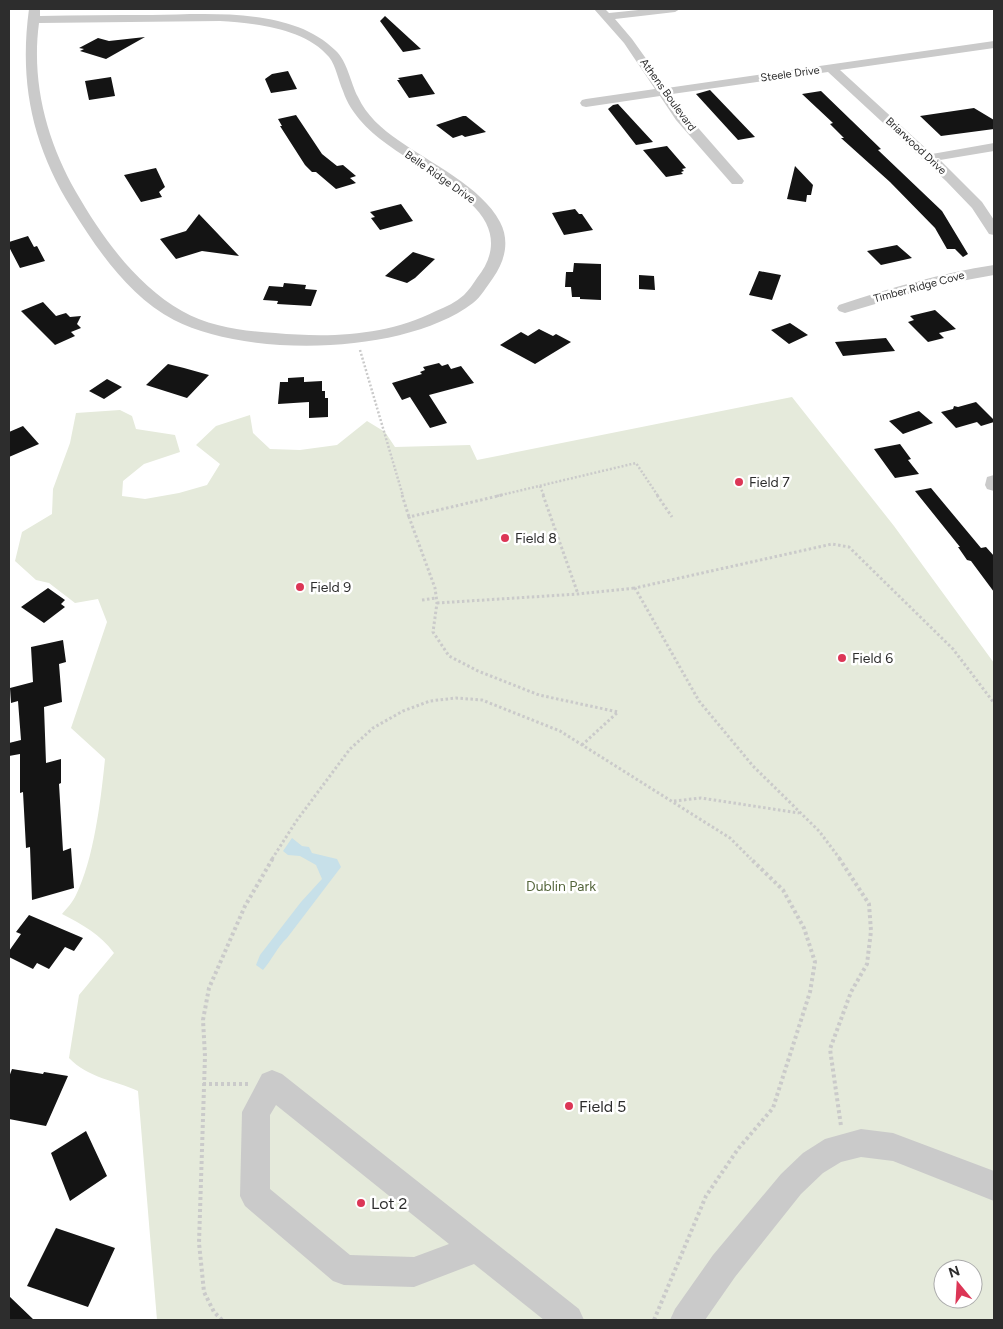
<svg xmlns="http://www.w3.org/2000/svg" width="1003" height="1329" viewBox="0 0 1003 1329" font-family="Figtree,sans-serif">
	<style>
		.green { fill: #e5eadb; fill-rule: evenodd }
		.water { fill: #c7e0e9 }
		.building { fill: #141414 }
		.lines { fill: none; stroke-linecap: round; stroke-linejoin: round }
		.path-far2 { stroke: #cacaca; stroke-width: 2.5; stroke-dasharray: 2 2; stroke-linecap: butt }
		.path-far1 { stroke: #cacaca; stroke-width: 3; stroke-dasharray: 2.5 2.5; stroke-linecap: butt }
		.path { stroke: #cacaca; stroke-width: 4; stroke-dasharray: 3 3; stroke-linecap: butt }
		.minor { fill: #cacaca; fill-rule: evenodd }
		.poi-dot { fill: #dc3656; stroke: #fff; stroke-width: 2 }
		.labels { text-anchor: middle; dominant-baseline: central; stroke-width: 5; stroke-linejoin: round; paint-order: stroke }
		.far-street-label { font-size: 11px; fill: #2d2d2d; stroke: #fff }
		.poi-label { font-size: 14px; fill: #2d2d2d; stroke: #fff; text-anchor: start }
		.park-label { font-size: 14px; fill: #55663c; stroke: #fff }
		.near-poi-label { font-size: 16px; fill: #2d2d2d; stroke: #fff; text-anchor: start }
	</style>
	<rect width="100%" height="100%" fill="#fff"/>
	<path class="green" d="M 792,397 L 894,526 L 994,663 L 994,1320 L 157,1320 L 138,1091 C 114,1080 88,1078 69,1058 L 79,995 L 114,953 C 100,934 83,925 62,914 C 67,908 73,902 76,895 C 94,859 101,799 105,759 L 71,728 L 107,622 L 98,599 L 75,603 L 49,583 L 36,580 L 15,561 L 22,532 L 52,514 L 53,489 L 70,443 L 76,413 L 120,410 L 132,416 L 136,429 L 175,435 L 180,452 L 144,464 L 123,481 L 122,496 L 145,499 L 179,493 L 207,485 L 220,464 L 196,445 L 216,426 L 250,415 L 253,433 L 270,449 L 300,450 L 337,445 L 367,421 L 385,432 L 395,447 L 470,445 L 477,460 ZM 943,1269 L 973,1269 L 973,1299 L 943,1299 Z"/>
	<path class="water" d="M 292,838 L 302,846 L 309,847 L 312,853 L 337,859 L 341,867 L 287,938 C 277,947 272,960 263,970 L 256,965 L 260,955 L 301,902 L 322,879 L 316,865 L 300,856 L 288,855 L 283,851 Z"/>
	<path class="building" d="M 385,16 L 421,49 L 403,52 L 380,21 Z
		M 145,37 L 106,59 L 80,51 L 84,49 L 79,48 L 98,38 L 109,41 Z
		M 288,71 L 297,89 L 271,93 L 265,79 L 272,74 Z
		M 422,74 L 435,94 L 409,98 L 397,80 L 400,80 L 398,78 Z
		M 111,77 L 115,96 L 89,100 L 85,81 Z
		M 710,90 L 755,137 L 738,140 L 696,94 Z
		M 821,91 L 881,149 L 878,150 L 942,211 L 968,254 L 963,257 L 955,249 L 947,249 L 935,228 L 890,182 L 841,138 L 844,138 L 830,124 L 833,123 L 802,94 Z
		M 618,104 L 653,142 L 636,145 L 608,109 L 613,105 Z
		M 974,108 L 994,120 L 994,129 L 941,136 L 920,116 Z
		M 296,115 L 322,154 L 337,166 L 343,165 L 356,176 L 350,178 L 356,183 L 336,189 L 316,172 L 312,172 L 305,165 L 280,126 L 282,126 L 278,119 Z
		M 463,116 L 466,116 L 486,132 L 465,137 L 462,135 L 453,138 L 436,125 Z
		M 667,146 L 686,168 L 682,169 L 684,171 L 681,172 L 683,174 L 666,177 L 643,150 Z
		M 795,166 L 813,185 L 811,195 L 807,195 L 806,202 L 787,199 Z
		M 156,168 L 165,187 L 159,192 L 162,197 L 141,202 L 124,175 Z
		M 401,204 L 413,221 L 380,230 L 371,218 L 375,217 L 370,212 Z
		M 575,209 L 579,214 L 582,214 L 593,230 L 564,235 L 552,213 Z
		M 199,214 L 239,256 L 202,251 L 176,259 L 160,239 L 186,231 Z
		M 28,236 L 34,247 L 37,246 L 45,261 L 20,268 L 9,247 L 9,242 Z
		M 897,245 L 912,258 L 881,265 L 867,251 Z
		M 413,252 L 435,259 L 415,278 L 407,283 L 385,276 Z
		M 574,263 L 601,264 L 601,300 L 580,299 L 580,297 L 572,297 L 571,287 L 565,287 L 566,272 L 573,272 Z
		M 759,271 L 781,275 L 772,300 L 749,295 Z
		M 639,275 L 654,276 L 655,290 L 639,289 Z
		M 284,283 L 306,285 L 305,289 L 317,290 L 311,306 L 277,304 L 278,301 L 263,300 L 269,286 L 283,287 Z
		M 43,302 L 56,316 L 66,313 L 70,317 L 81,316 L 77,324 L 81,328 L 71,332 L 75,336 L 55,345 L 21,311 Z
		M 935,310 L 956,329 L 939,333 L 944,338 L 928,342 L 908,322 L 914,320 L 910,316 Z
		M 790,323 L 808,335 L 789,344 L 771,330 Z
		M 539,329 L 553,336 L 556,334 L 571,342 L 535,364 L 500,345 L 521,332 L 528,336 Z
		M 886,338 L 895,351 L 843,356 L 835,342 Z
		M 439,363 L 442,366 L 448,364 L 451,369 L 461,366 L 474,383 L 429,395 L 447,423 L 430,428 L 410,397 L 402,400 L 392,383 L 422,374 L 420,372 L 425,370 L 423,367 Z
		M 168,364 L 184,368 L 209,375 L 187,398 L 146,385 Z
		M 304,377 L 304,382 L 322,381 L 322,391 L 325,391 L 325,398 L 328,398 L 328,417 L 309,418 L 309,402 L 278,404 L 280,382 L 288,382 L 288,378 Z
		M 107,379 L 122,387 L 104,399 L 89,391 Z
		M 976,402 L 994,420 L 994,422 L 981,426 L 977,422 L 956,428 L 941,412 L 953,409 L 954,406 L 958,407 Z
		M 919,411 L 933,423 L 903,434 L 889,421 Z
		M 23,426 L 39,444 L 9,457 L 9,432 Z
		M 900,444 L 911,459 L 908,460 L 919,474 L 895,478 L 874,449 Z
		M 931,488 L 981,548 L 986,547 L 994,556 L 994,592 L 971,561 L 967,560 L 958,547 L 960,547 L 915,491 Z
		M 48,588 L 65,600 L 61,604 L 65,607 L 44,623 L 21,607 Z
		M 63,640 L 66,662 L 59,664 L 62,702 L 44,707 L 46,763 L 61,759 L 61,783 L 59,784 L 63,851 L 71,848 L 74,888 L 32,900 L 30,847 L 26,848 L 23,792 L 20,793 L 20,754 L 9,756 L 9,743 L 21,740 L 18,701 L 11,703 L 10,688 L 33,682 L 31,647 Z
		M 29,915 L 83,938 L 74,951 L 65,947 L 49,969 L 37,963 L 33,969 L 9,957 L 9,951 L 21,934 L 16,932 Z
		M 12,1069 L 43,1074 L 44,1072 L 68,1076 L 46,1126 L 9,1119 L 9,1077 Z
		M 86,1131 L 107,1176 L 70,1201 L 51,1153 Z
		M 56,1228 L 115,1248 L 88,1307 L 27,1286 Z
		M 9,1296 L 34,1320 L 9,1320 Z"/>
	<g class="lines">
		<path class="path-far2" d="M 360,350 L 403,496
			M 540,486 L 544,496
			M 497,496 L 636,463 L 658,496"/>
		<path class="path-far1" d="M 402,495 L 409,517
			M 502,495 L 409,517 L 435,588 L 437,603 L 433,632 L 449,656 L 478,671 L 539,695 L 618,712 L 582,745
			M 543,495 L 578,594
			M 657,495 L 672,517
			M 422,600 L 436,598
			M 437,603 L 578,594 L 635,588
			M 674,801 L 701,798 L 799,813
			M 272,859 L 297,820 L 350,749 L 373,728 L 403,711 L 430,701 L 456,698 L 482,700 L 560,731 L 730,838 L 751,859
			M 840,859 L 819,831 L 753,766 L 699,701 L 635,588 L 832,544 L 849,547 L 953,649 L 994,703"/>
		<path class="path" d="M 839,858 L 869,904 L 871,931 L 867,964 L 851,992 L 830,1049 L 841,1126
			M 203,1084 L 248,1084
			M 222,1320 L 214,1312 L 204,1292 L 199,1243 L 205,1056 L 203,1020 L 209,988 L 245,906 L 273,858
			M 654,1320 L 706,1196 L 738,1149 L 773,1108 L 810,992 L 815,962 L 804,928 L 783,890 L 750,858"/>
		<path class="minor" d="M 29,9 L 40,9 L 40,16 C 77,15 114,15 152,15 C 208,14 292,7 335,50 C 348,62 350,82 358,97 C 366,115 382,129 398,140 C 430,163 482,187 500,222 C 510,241 505,261 493,278 C 487,286 481,297 473,303 C 405,355 248,358 174,320 C 130,297 98,251 72,209 C 32,145 19,82 29,9 ZM 220,21 C 254,23 305,28 329,57 C 336,66 338,80 343,91 C 351,115 371,133 391,147 C 417,166 473,195 486,223 C 496,243 490,262 477,278 C 473,284 469,290 464,295 C 456,302 446,307 436,311 C 386,336 330,338 275,333 C 243,331 210,327 182,311 C 136,285 102,237 76,192 C 47,141 31,83 39,23 Z
			M 594,9 L 605,9 L 609,13 L 648,9 L 680,9 L 675,12 L 615,19 L 632,39 L 667,88 L 994,41 L 994,48 L 840,70 L 932,154 L 994,143 L 994,151 L 940,160 L 982,202 L 994,220 L 994,235 L 989,234 L 972,208 L 946,181 L 828,72 L 672,94 L 686,114 L 742,178 L 744,181 L 742,184 L 732,184 L 676,120 L 660,96 L 586,107 L 582,106 L 580,103 L 582,100 L 586,99 L 655,89 L 624,43 Z
			M 994,265 L 994,275 L 939,285 L 845,313 L 839,311 L 837,308 L 839,305 C 890,288 941,273 994,265 Z
			M 994,475 L 994,491 L 987,489 L 985,485 L 987,477 Z
			M 272,1070 L 282,1074 L 579,1309 L 584,1320 L 544,1320 L 474,1264 L 414,1287 L 344,1285 L 333,1281 L 245,1206 L 240,1196 L 242,1112 L 262,1074 ZM 276,1105 L 449,1244 L 414,1257 L 350,1255 L 270,1189 L 270,1115 Z
			M 861,1129 L 893,1133 L 994,1171 L 994,1201 L 893,1161 L 861,1157 L 841,1162 L 823,1173 L 801,1194 L 735,1277 L 705,1320 L 670,1320 L 675,1309 L 713,1255 L 781,1174 L 803,1153 L 825,1139 Z"/>
	</g>
	<g class="poi-dot">
		<circle cx="739" cy="482" r="5"/>
		<circle cx="505" cy="538" r="5"/>
		<circle cx="300" cy="587" r="5"/>
		<circle cx="842" cy="658" r="5"/>
		<circle cx="569" cy="1106" r="5"/>
		<circle cx="361" cy="1203" r="5"/>
	</g>
	<g class="labels">
		<g class="far-street-label">
			<text transform="translate(790 74) rotate(-8)">Steele Drive</text>
			<text transform="translate(668 95) rotate(54)">Athens Boulevard</text>
			<text transform="translate(916 146) rotate(43)">Briarwood Drive</text>
			<text transform="translate(440 177) rotate(35)">Belle Ridge Drive</text>
			<text transform="translate(919 287) rotate(-15)">Timber Ridge Cove</text>
		</g>
		<g class="poi-label">
			<text x="749" y="482">Field 7</text>
			<text x="515" y="538">Field 8</text>
			<text x="310" y="587">Field 9</text>
			<text x="852" y="658">Field 6</text>
		</g>
		<g class="park-label">
			<text x="561" y="886">Dublin Park</text>
		</g>
		<g class="near-poi-label">
			<text x="579" y="1106">Field 5</text>
			<text x="371" y="1203">Lot 2</text>
		</g>
	</g>
	<rect width="1003" height="1329" fill="none" stroke="#2d2d2d" stroke-width="20"/>
	<g transform="translate(958 1284) rotate(342)"><circle r="24" fill="#ffffff" stroke="#ababab"/>
	<path d="M0-4L9 19L0 12L-9 19Z" fill="#dc3656"/>
	<text y="-8" font-size="14" font-weight="bold" text-anchor="middle" fill="#2d2d2d">N</text>
	</g>
</svg>
